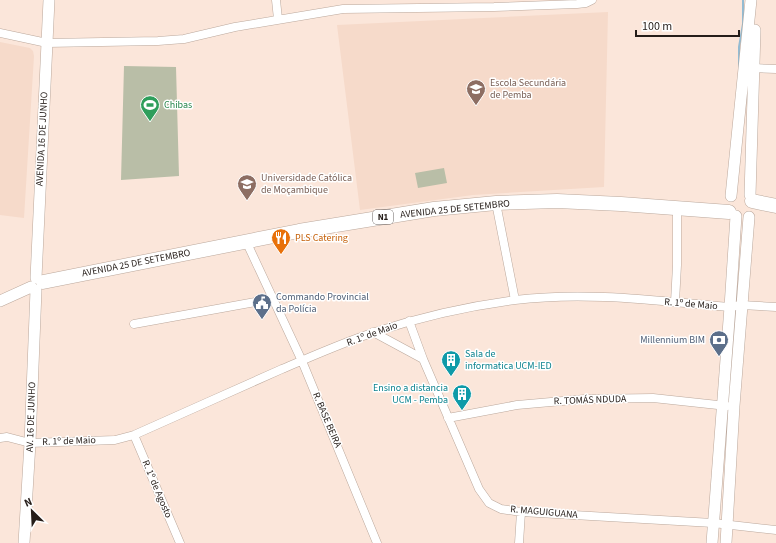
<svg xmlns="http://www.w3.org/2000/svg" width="776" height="543" viewBox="0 0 776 543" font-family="'Source Sans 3',sans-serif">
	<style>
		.built { fill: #f6daca }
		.green { fill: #b9bea7 }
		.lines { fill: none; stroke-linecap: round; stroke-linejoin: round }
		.stream { stroke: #93bbd2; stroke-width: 2 }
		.street-casing { stroke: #bba89c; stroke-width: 9 }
		.secondary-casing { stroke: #bba89c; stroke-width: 12 }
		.highway-casing { stroke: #bba89c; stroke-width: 15 }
		.street { stroke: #fff; stroke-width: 8 }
		.secondary { stroke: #fff; stroke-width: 11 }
		.highway { stroke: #fff; stroke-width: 14 }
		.labels { text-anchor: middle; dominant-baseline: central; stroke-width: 3; stroke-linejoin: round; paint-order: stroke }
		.shield { fill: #fff; stroke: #66615e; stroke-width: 1 }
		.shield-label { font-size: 9px; font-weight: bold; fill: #251d19 }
		.education-label { font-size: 10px; fill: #785e54; stroke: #fff; text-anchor: start }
		.leisure-label { font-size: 10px; fill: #27864d; stroke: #fff; text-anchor: start }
		.street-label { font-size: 10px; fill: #251d19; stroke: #fff }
		.food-label { font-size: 10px; fill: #c56008; stroke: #fff; text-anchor: start }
		.service-label { font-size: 10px; fill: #4e5e75; stroke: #fff; text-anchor: start }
		.culture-label { font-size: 10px; fill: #0d838f; stroke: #fff; text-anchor: start }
	</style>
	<rect width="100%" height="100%" fill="#fbe6da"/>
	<path class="built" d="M 608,12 L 604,187 L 473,195 L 360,210 L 337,25 Z
		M 0,42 L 30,48 L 33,51 L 34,56 L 24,218 L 0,215 Z"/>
	<path class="green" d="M 124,66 L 176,67 L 179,176 L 121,180 Z
		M 444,168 L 447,183 L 418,188 L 415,173 Z"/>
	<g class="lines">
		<path class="stream" d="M 739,68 L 739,47 L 743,24 L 743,0"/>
		<g class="street-casing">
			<path id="street" d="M 276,0 L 278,19
				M 0,33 L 47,43 L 158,41 L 184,39 L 235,27 L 343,9 L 494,7 L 577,4 L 586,3 L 592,0
				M 753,68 L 776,69
				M 496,203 L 515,300
				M 246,241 L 302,361 L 377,543
				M 675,302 L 677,265 L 677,208
				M 409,321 L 423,359 L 479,489 L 489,503 L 501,509 L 521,512 L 713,523 L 776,530
				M 134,324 L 272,299
				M 373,332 L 423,359
				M 448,418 L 517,405 L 585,399 L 653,398 L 727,406
				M 134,435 L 180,543
				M 0,438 L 7,437 L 30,443 L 115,440 L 134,435 C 183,413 233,391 282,369 C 313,356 344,342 375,332 C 420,317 469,306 515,300 C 587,291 659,301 730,307 L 741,305 L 776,307
				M 519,543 L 521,512"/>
		</g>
		<g class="secondary-casing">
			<path id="secondary" d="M 750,195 L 755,30
				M 731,196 L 751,0
				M 36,278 L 49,0
				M 0,301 L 31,287
				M 24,543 L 30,443 L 36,290
				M 712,543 L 730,307 L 736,216
				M 726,543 L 734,406 L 749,217"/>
		</g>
		<g class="highway-casing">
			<path id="highway" d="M 752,201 L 776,206
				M 43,282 L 299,231 L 434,209 L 496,203 L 557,201 L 621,204 L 729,212"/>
		</g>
		<use href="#street" class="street"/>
		<use href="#secondary" class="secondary"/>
		<use href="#highway" class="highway"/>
	</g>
	<defs>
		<g id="school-pin" transform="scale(1)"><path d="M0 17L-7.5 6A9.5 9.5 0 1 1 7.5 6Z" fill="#8d6e63" stroke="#fff"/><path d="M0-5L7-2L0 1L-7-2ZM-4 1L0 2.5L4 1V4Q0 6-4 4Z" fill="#fff"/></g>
		<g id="stadium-pin" transform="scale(1)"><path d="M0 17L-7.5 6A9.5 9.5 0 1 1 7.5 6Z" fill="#2e9e5b" stroke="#fff"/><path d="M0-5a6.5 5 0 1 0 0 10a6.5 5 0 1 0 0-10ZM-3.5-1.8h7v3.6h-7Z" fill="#fff"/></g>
		<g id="university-pin" transform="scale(1)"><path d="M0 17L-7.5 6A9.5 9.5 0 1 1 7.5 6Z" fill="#8d6e63" stroke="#fff"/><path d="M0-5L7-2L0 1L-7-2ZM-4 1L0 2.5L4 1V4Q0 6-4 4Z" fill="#fff"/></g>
		<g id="restaurant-pin" transform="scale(1)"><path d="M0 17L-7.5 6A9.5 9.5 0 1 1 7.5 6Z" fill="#e8710a" stroke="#fff"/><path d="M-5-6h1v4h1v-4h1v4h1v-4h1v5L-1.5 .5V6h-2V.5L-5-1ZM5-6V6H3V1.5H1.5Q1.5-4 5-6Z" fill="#fff"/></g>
		<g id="civic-pin" transform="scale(1)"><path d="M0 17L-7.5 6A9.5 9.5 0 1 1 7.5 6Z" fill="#5c6f8a" stroke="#fff"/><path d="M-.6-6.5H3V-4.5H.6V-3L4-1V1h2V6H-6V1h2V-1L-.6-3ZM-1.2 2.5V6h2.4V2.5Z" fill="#fff"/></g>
		<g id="bank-pin" transform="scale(1)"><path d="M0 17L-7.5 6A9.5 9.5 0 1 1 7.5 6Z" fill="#5c6f8a" stroke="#fff"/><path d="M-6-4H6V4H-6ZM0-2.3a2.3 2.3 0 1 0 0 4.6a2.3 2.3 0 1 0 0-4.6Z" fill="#fff"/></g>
		<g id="building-pin" transform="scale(1)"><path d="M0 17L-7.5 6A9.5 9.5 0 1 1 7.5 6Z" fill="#0f9aa8" stroke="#fff"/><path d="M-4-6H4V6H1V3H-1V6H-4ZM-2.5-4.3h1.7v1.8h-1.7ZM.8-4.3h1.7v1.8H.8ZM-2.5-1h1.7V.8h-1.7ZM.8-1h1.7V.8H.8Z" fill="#fff"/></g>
	</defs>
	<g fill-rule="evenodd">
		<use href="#school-pin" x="476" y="89"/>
		<use href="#stadium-pin" x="150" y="105"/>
		<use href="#university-pin" x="247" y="184"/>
		<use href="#restaurant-pin" x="281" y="238"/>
		<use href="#civic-pin" x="262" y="303"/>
		<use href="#bank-pin" x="719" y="340"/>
		<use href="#building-pin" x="451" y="360"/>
		<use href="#building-pin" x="462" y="394"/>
	</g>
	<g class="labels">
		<rect class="shield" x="373" y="210" width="20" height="14" rx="3"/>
		<g class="shield-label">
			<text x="383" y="217">N1</text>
		</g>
		<g class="education-label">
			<text x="490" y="83">Escola Secundária<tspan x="490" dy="12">de Pemba</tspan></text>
			<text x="261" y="178">Universidade Católica<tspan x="261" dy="12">de Moçambique</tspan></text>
		</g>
		<g class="leisure-label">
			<text x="164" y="105">Chibas</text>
		</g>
		<g class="street-label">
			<text transform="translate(42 139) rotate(-87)">AVENIDA 16 DE JUNHO</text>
			<text transform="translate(455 209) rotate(-6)">AVENIDA 25 DE SETEMBRO</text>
			<text transform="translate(136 263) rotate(-11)">AVENIDA 25 DE SETEMBRO</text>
			<text transform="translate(691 304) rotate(5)">R. 1º de Maio</text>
			<text transform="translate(372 334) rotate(-20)">R. 1º de Maio</text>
			<text transform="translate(590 400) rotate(-2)">R. TOMÁS NDUDA</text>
			<text transform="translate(31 417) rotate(-88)">AV. 16 DE JUNHO</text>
			<text transform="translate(327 420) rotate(67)">R. BASE BEIRA</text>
			<text transform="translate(69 441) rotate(-2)">R. 1º de Maio</text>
			<text transform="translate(157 489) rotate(67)">R. 1º de Agosto</text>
			<text transform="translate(544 512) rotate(5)">R. MAGUIGUANA</text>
		</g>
		<g class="food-label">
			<text x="295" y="238">PLS Catering</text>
		</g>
		<g class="service-label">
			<text x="276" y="297">Commando Provincial<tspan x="276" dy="12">da Polícia</tspan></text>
			<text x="705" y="340" text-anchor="end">Millennium BIM</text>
		</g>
		<g class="culture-label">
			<text x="465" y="354">Sala de<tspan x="465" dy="12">informatica UCM-IED</tspan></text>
			<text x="448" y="388" text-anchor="end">Ensino a distancia<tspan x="448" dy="12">UCM - Pemba</tspan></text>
		</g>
	</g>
	<g transform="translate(32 511) rotate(336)" stroke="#ffffff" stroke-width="3" paint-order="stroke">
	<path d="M0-3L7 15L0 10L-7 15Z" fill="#251d19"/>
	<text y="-6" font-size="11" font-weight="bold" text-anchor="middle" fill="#251d19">N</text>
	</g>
	<path d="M636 30v6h103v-6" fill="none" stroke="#251d19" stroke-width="2"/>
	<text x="642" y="30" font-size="12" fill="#251d19" stroke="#ffffff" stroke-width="3" paint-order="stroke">100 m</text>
</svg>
